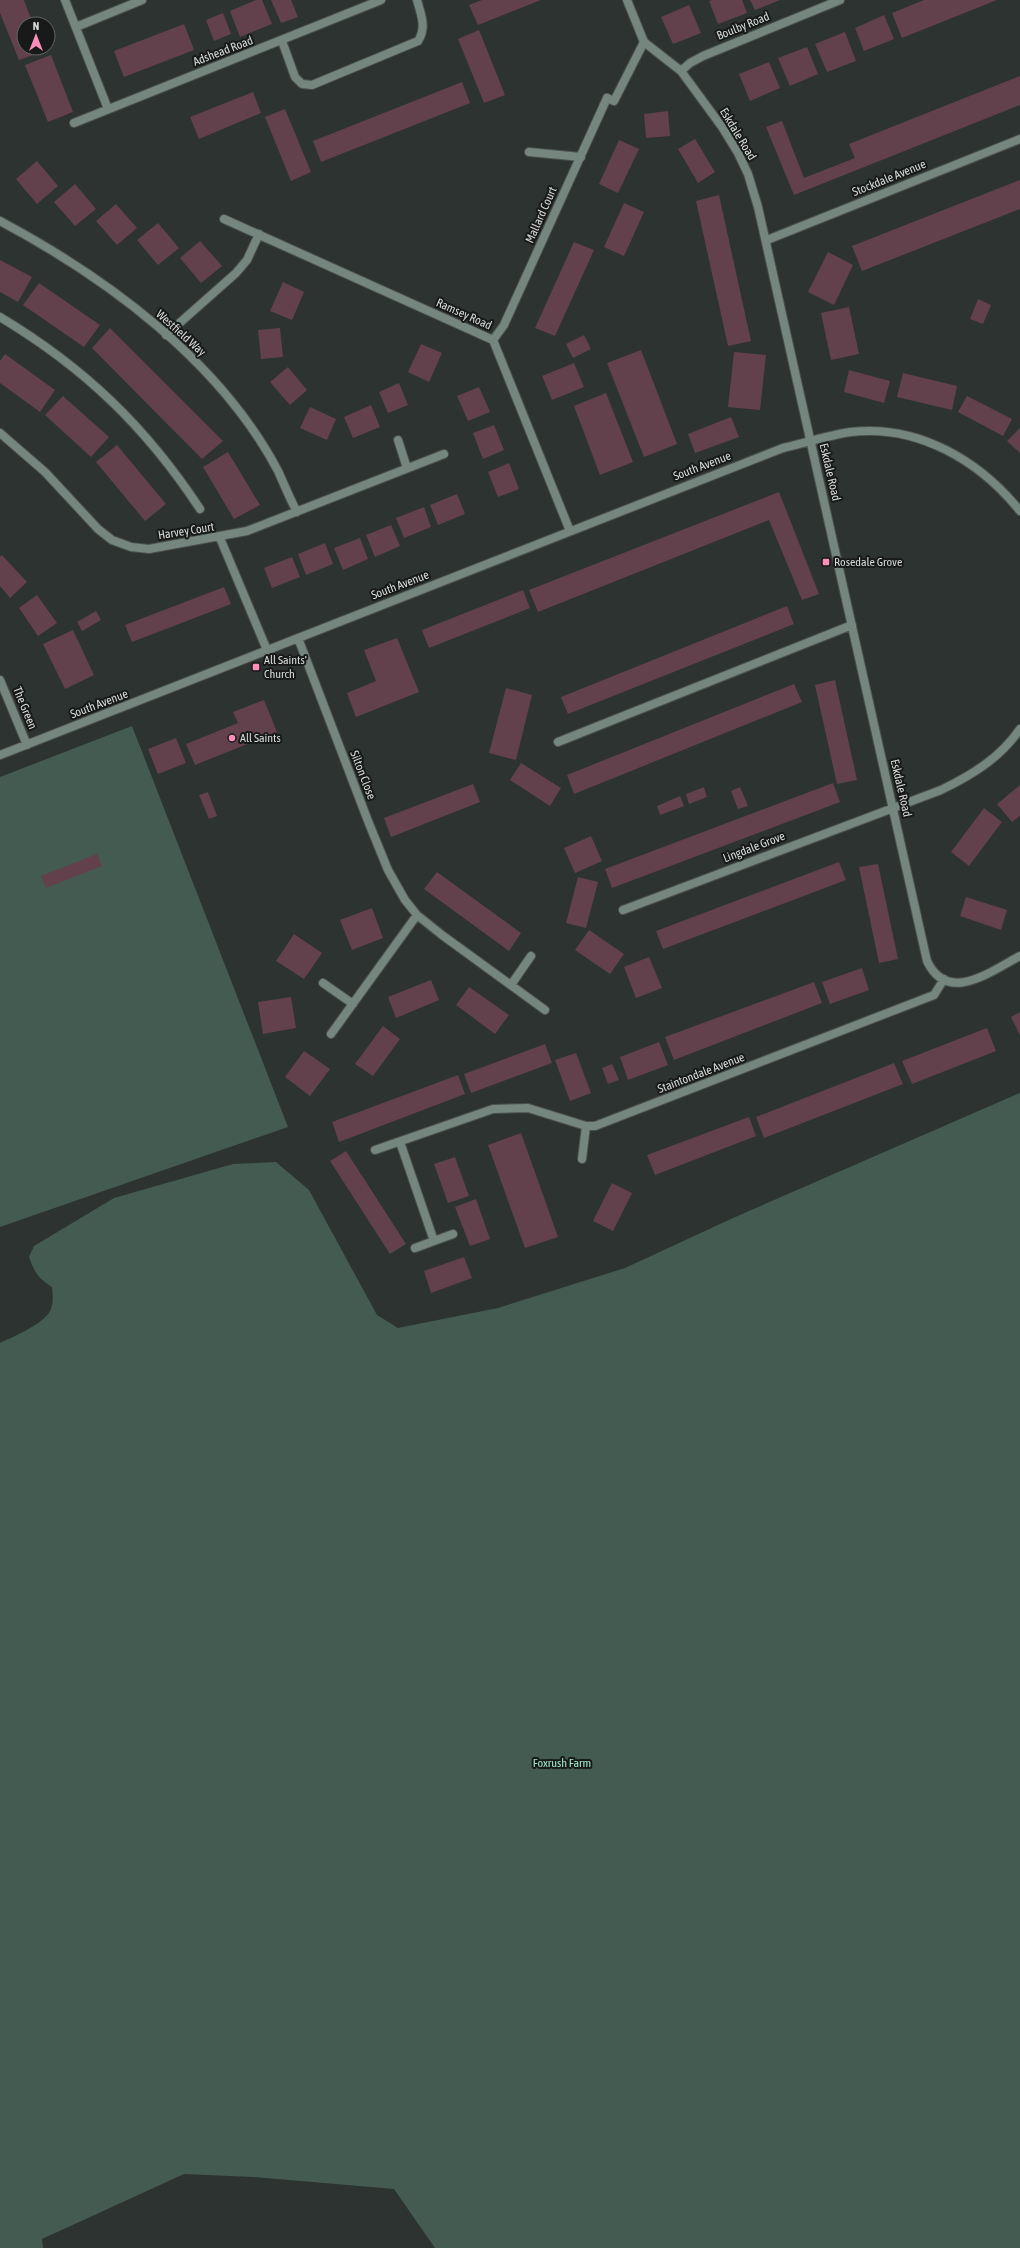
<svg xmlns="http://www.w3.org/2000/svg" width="1020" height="2248" viewBox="0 0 1020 2248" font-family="'Asap Condensed',sans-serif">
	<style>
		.green { fill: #445b51 }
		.building { fill: #62414d }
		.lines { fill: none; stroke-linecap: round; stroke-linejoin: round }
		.service-casing { stroke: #4b514e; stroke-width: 10 }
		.pedestrian-casing { stroke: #4b514e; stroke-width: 10 }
		.minor-casing { stroke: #4b514e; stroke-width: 10 }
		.service { stroke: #75867e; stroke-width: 8 }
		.pedestrian { stroke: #75867e; stroke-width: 8 }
		.minor { stroke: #75867e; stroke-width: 8 }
		.poi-dot { fill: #ff8eba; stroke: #171a19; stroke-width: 1.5 }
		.labels { text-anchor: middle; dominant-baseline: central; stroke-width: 4; stroke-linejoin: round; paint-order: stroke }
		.street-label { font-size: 12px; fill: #d6dad8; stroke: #171a19 }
		.poi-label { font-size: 12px; fill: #d6dad8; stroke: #171a19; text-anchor: start }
		.park-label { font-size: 12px; fill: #a2e6c9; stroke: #171a19 }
	</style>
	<rect width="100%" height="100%" fill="#2d3330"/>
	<path class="green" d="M 132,726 L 288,1127 L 0,1227 L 0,777 Z
		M 1020,1093 L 1020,2248 L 435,2248 L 394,2189 L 253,2177 L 184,2174 L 42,2239 L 43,2248 L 0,2248 L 0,1343 C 13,1337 39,1326 48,1314 C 54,1306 53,1296 52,1287 C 37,1277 35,1273 29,1257 L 34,1246 L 114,1198 L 233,1164 L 276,1162 L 309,1190 L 377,1315 L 398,1328 L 498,1308 L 625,1268 L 733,1218 Z"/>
	<path class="building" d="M 0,0 L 24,0 L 33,24 L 24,24 L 24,48 L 42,48 L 44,51 L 19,60 L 0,13 Z
		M 256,0 L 262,0 L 272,24 L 240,37 L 230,11 Z
		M 271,0 L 291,0 L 298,17 L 281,23 Z
		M 482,0 L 541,0 L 478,25 L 469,5 Z
		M 712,0 L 742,0 L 747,13 L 718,24 L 709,1 Z
		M 750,0 L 780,0 L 755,10 Z
		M 924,0 L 997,0 L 902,38 L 892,13 Z
		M 689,5 L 701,33 L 673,44 L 661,17 Z
		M 223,13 L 231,34 L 214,41 L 206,20 Z
		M 884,15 L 894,39 L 864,51 L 855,28 Z
		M 184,24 L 194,50 L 124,77 L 114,51 Z
		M 479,30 L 505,95 L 484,103 L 458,39 Z
		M 845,32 L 856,61 L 827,72 L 815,44 Z
		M 807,47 L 818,74 L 790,86 L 778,58 Z
		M 51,55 L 73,112 L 48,122 L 25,65 Z
		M 769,62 L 780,88 L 750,101 L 739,74 Z
		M 1020,76 L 1020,105 L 794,195 L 766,127 L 782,121 L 804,178 L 855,158 L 849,144 Z
		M 462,82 L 470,103 L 321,162 L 313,141 Z
		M 253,92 L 261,113 L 199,139 L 190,117 Z
		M 285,109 L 311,172 L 291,181 L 265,117 Z
		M 668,111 L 670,136 L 646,138 L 644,114 Z
		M 695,139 L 715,172 L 698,183 L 678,149 Z
		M 619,140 L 639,149 L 618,193 L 599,184 Z
		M 37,161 L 58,186 L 37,204 L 16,179 Z
		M 1020,180 L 1020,209 L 862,271 L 852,246 Z
		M 75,184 L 96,209 L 75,226 L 54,202 Z
		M 719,195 L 751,341 L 728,346 L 696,201 Z
		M 624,203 L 644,212 L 624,256 L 604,247 Z
		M 116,204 L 137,228 L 117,245 L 96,221 Z
		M 158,223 L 179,248 L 158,265 L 137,240 Z
		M 200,241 L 222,266 L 201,283 L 180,258 Z
		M 574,242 L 594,250 L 555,336 L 535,328 Z
		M 828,252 L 853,265 L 834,305 L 808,292 Z
		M 0,260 L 32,277 L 18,302 L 0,292 Z
		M 283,282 L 304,292 L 292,320 L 270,311 Z
		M 39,283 L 100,325 L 84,347 L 23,305 Z
		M 978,299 L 991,305 L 983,324 L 970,319 Z
		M 849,307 L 859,354 L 831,360 L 821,313 Z
		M 110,328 L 223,441 L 202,459 L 92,348 Z
		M 280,328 L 283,357 L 261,359 L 258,330 Z
		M 584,335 L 591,349 L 573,358 L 566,344 Z
		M 421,344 L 442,353 L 429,382 L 408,372 Z
		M 641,350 L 677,444 L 644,457 L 607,363 Z
		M 734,352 L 766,355 L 760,410 L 728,407 Z
		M 5,354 L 55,390 L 40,412 L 0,383 L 0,361 Z
		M 574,363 L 584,387 L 552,400 L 542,376 Z
		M 288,367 L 307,390 L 290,405 L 270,382 Z
		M 849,370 L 890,381 L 884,403 L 844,392 Z
		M 903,373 L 957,386 L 952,410 L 897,397 Z
		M 399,383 L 408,405 L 388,413 L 379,392 Z
		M 479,387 L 490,412 L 468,421 L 457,396 Z
		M 606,393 L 633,462 L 600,475 L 574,406 Z
		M 63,396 L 109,437 L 91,457 L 45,415 Z
		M 967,396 L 1012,419 L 1003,436 L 958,412 Z
		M 371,405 L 380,427 L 353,438 L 344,417 Z
		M 310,407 L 336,419 L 327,440 L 300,428 Z
		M 731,417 L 739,437 L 695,453 L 688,434 Z
		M 494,425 L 504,450 L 483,459 L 473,433 Z
		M 1020,428 L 1020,453 L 1007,441 Z
		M 117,445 L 166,504 L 145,521 L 96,462 Z
		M 228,452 L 260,505 L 234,519 L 203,467 Z
		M 509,463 L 519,489 L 498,497 L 488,472 Z
		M 779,492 L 819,594 L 802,600 L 769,520 L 538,612 L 529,590 Z
		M 457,494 L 465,514 L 438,525 L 430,505 Z
		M 424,507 L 431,527 L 404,538 L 396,518 Z
		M 391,525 L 400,546 L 375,557 L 366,535 Z
		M 360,538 L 368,559 L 343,570 L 334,548 Z
		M 325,543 L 333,564 L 306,575 L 298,554 Z
		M 2,555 L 27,582 L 10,598 L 0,586 L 0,557 Z
		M 292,557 L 300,577 L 272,588 L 264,568 Z
		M 224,587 L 231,604 L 132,642 L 125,625 Z
		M 523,590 L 530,608 L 429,648 L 422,630 Z
		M 37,595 L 57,623 L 38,636 L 19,608 Z
		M 787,606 L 794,624 L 568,714 L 561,697 Z
		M 96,611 L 101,620 L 82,631 L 77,622 Z
		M 73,630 L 94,675 L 65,689 L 43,644 Z
		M 397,638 L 419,692 L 356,717 L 347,693 L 376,681 L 364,650 Z
		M 835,680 L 857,780 L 837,784 L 815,685 Z
		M 794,684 L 802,702 L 574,794 L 567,775 Z
		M 506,688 L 532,695 L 516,760 L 489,753 Z
		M 264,700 L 277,732 L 195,765 L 186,744 L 238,723 L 233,712 Z
		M 176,738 L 186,763 L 158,774 L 148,749 Z
		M 521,763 L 561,788 L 550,806 L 510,780 Z
		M 833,783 L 840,802 L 612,888 L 605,869 Z
		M 473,784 L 480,802 L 391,837 L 384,818 Z
		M 1020,785 L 1020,816 L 1012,822 L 997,804 Z
		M 704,787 L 707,797 L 689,804 L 686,794 Z
		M 740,787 L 748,806 L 738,809 L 731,791 Z
		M 208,792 L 217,816 L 209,819 L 199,795 Z
		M 680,796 L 684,806 L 660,815 L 657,806 Z
		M 984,808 L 1002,822 L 969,866 L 951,852 Z
		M 591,836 L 602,861 L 575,873 L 564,848 Z
		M 97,854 L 102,866 L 46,888 L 41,876 Z
		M 839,862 L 846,880 L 663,949 L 656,931 Z
		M 878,864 L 898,959 L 879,963 L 859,867 Z
		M 437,872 L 521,933 L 509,951 L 424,889 Z
		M 578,877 L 598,882 L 586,928 L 566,923 Z
		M 966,897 L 1007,910 L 1001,930 L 960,916 Z
		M 372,908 L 383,938 L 352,950 L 340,920 Z
		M 589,930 L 624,954 L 610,974 L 575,950 Z
		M 294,934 L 322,953 L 304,979 L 276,961 Z
		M 649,957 L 662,988 L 636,998 L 624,967 Z
		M 862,968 L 869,990 L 830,1004 L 822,982 Z
		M 431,980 L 439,1000 L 396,1018 L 388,997 Z
		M 814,982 L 822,1003 L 674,1060 L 665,1037 Z
		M 469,987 L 509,1015 L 495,1034 L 456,1005 Z
		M 291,997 L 296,1028 L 263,1034 L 258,1002 Z
		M 1020,1012 L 1020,1035 L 1011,1017 Z
		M 383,1026 L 400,1039 L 373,1076 L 355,1064 Z
		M 987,1028 L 996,1051 L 912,1084 L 902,1061 Z
		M 659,1042 L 668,1065 L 628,1080 L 620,1057 Z
		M 545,1044 L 552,1063 L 471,1093 L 464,1074 Z
		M 304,1051 L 330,1069 L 310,1096 L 285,1077 Z
		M 576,1053 L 591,1093 L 570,1101 L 555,1060 Z
		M 894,1063 L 903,1084 L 764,1138 L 756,1117 Z
		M 612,1064 L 619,1080 L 608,1084 L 602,1068 Z
		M 458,1075 L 465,1094 L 339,1142 L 332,1122 Z
		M 749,1117 L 756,1136 L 655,1175 L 647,1155 Z
		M 521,1133 L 558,1237 L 525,1248 L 488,1145 Z
		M 346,1151 L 406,1244 L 390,1254 L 330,1161 Z
		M 455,1157 L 469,1196 L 448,1203 L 434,1164 Z
		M 612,1183 L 632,1193 L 613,1231 L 593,1221 Z
		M 476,1199 L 490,1239 L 470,1246 L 455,1207 Z
		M 464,1257 L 472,1278 L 431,1293 L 424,1271 Z"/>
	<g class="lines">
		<g class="service-casing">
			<path id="service" d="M 282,41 L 295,77 L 302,84 L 312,85 L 418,41 C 427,27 421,15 417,0
				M 529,152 L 581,157
				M 0,317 C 85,368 146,427 200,509"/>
		</g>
		<g class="pedestrian-casing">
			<path id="pedestrian" d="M 607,98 L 614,101 L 644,42"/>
		</g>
		<g class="minor-casing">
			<path id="minor" d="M 65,0 L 108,109
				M 627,0 L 644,42 L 681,71 L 722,127 L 738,153 L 748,174 L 758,207 L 927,961 C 948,1005 991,971 1020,956
				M 76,27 L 142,0
				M 681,71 L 690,63 L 703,56 L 840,0
				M 74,123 L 381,0
				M 224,219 L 493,340 L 570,531
				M 0,221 C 107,278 220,361 278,471 C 284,484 290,499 297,512
				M 767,240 L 1020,139
				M 166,335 L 236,273 L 247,260 L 259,234
				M 493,340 L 504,325 L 607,98
				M 0,433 L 45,472 L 98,529 L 112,540 L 131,547 L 149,549 L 247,531 L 444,454
				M 398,440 L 407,468
				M 220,538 L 267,650
				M 298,638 L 368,821 L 388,870 L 405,900 L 417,915 L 442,935 L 545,1010
				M 0,680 L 27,745
				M 558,742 L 852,625
				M 0,755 L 783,448 C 805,443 829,435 851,432 C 918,424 980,461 1020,511
				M 623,910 L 941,790 C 972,775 1000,758 1020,729
				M 323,983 L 353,1004
				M 511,985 L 531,956
				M 331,1034 L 417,915
				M 400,1142 L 434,1241
				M 375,1150 L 493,1109 L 528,1108 L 586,1126 L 595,1126 L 934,995 L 944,979
				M 582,1159 L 586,1126
				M 415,1248 L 453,1234"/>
		</g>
		<use href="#service" class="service"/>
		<use href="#pedestrian" class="pedestrian"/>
		<use href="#minor" class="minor"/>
	</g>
	<g class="poi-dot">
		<rect x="822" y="558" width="8" height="8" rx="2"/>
		<rect x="252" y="663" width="8" height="8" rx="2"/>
		<circle cx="232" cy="738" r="4"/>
	</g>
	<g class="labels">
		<g class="street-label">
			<text transform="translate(743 26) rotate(-22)">Boulby Road</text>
			<text transform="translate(223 51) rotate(-21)">Adshead Road</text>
			<text transform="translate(738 134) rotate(59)">Eskdale Road</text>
			<text transform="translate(889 178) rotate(-22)">Stockdale Avenue</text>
			<text transform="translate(541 215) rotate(-66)">Mallard Court</text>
			<text transform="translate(464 314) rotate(24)">Ramsey Road</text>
			<text transform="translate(181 333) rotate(42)">Westfield Way</text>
			<text transform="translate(702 466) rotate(-21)">South Avenue</text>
			<text transform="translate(830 472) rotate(77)">Eskdale Road</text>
			<text transform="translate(186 531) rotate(-9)">Harvey Court</text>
			<text transform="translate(400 585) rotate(-21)">South Avenue</text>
			<text transform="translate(99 704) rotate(-21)">South Avenue</text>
			<text transform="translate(25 708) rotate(68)">The Green</text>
			<text transform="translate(363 775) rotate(69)">Silton Close</text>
			<text transform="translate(901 788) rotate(77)">Eskdale Road</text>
			<text transform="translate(754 847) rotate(-21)">Lingdale Grove</text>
			<text transform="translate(701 1073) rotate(-21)">Staintondale Avenue</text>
		</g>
		<g class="poi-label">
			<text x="834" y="562">Rosedale Grove</text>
			<text x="264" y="660">All Saints'<tspan x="264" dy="14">Church</tspan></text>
			<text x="240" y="738">All Saints</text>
		</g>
		<g class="park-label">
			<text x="562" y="1763">Foxrush Farm</text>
		</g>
	</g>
	<g transform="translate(36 36)"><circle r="19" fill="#171a19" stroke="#636765"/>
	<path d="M0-3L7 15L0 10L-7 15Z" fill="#ff8eba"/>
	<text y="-6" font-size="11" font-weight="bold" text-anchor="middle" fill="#d6dad8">N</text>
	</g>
</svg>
